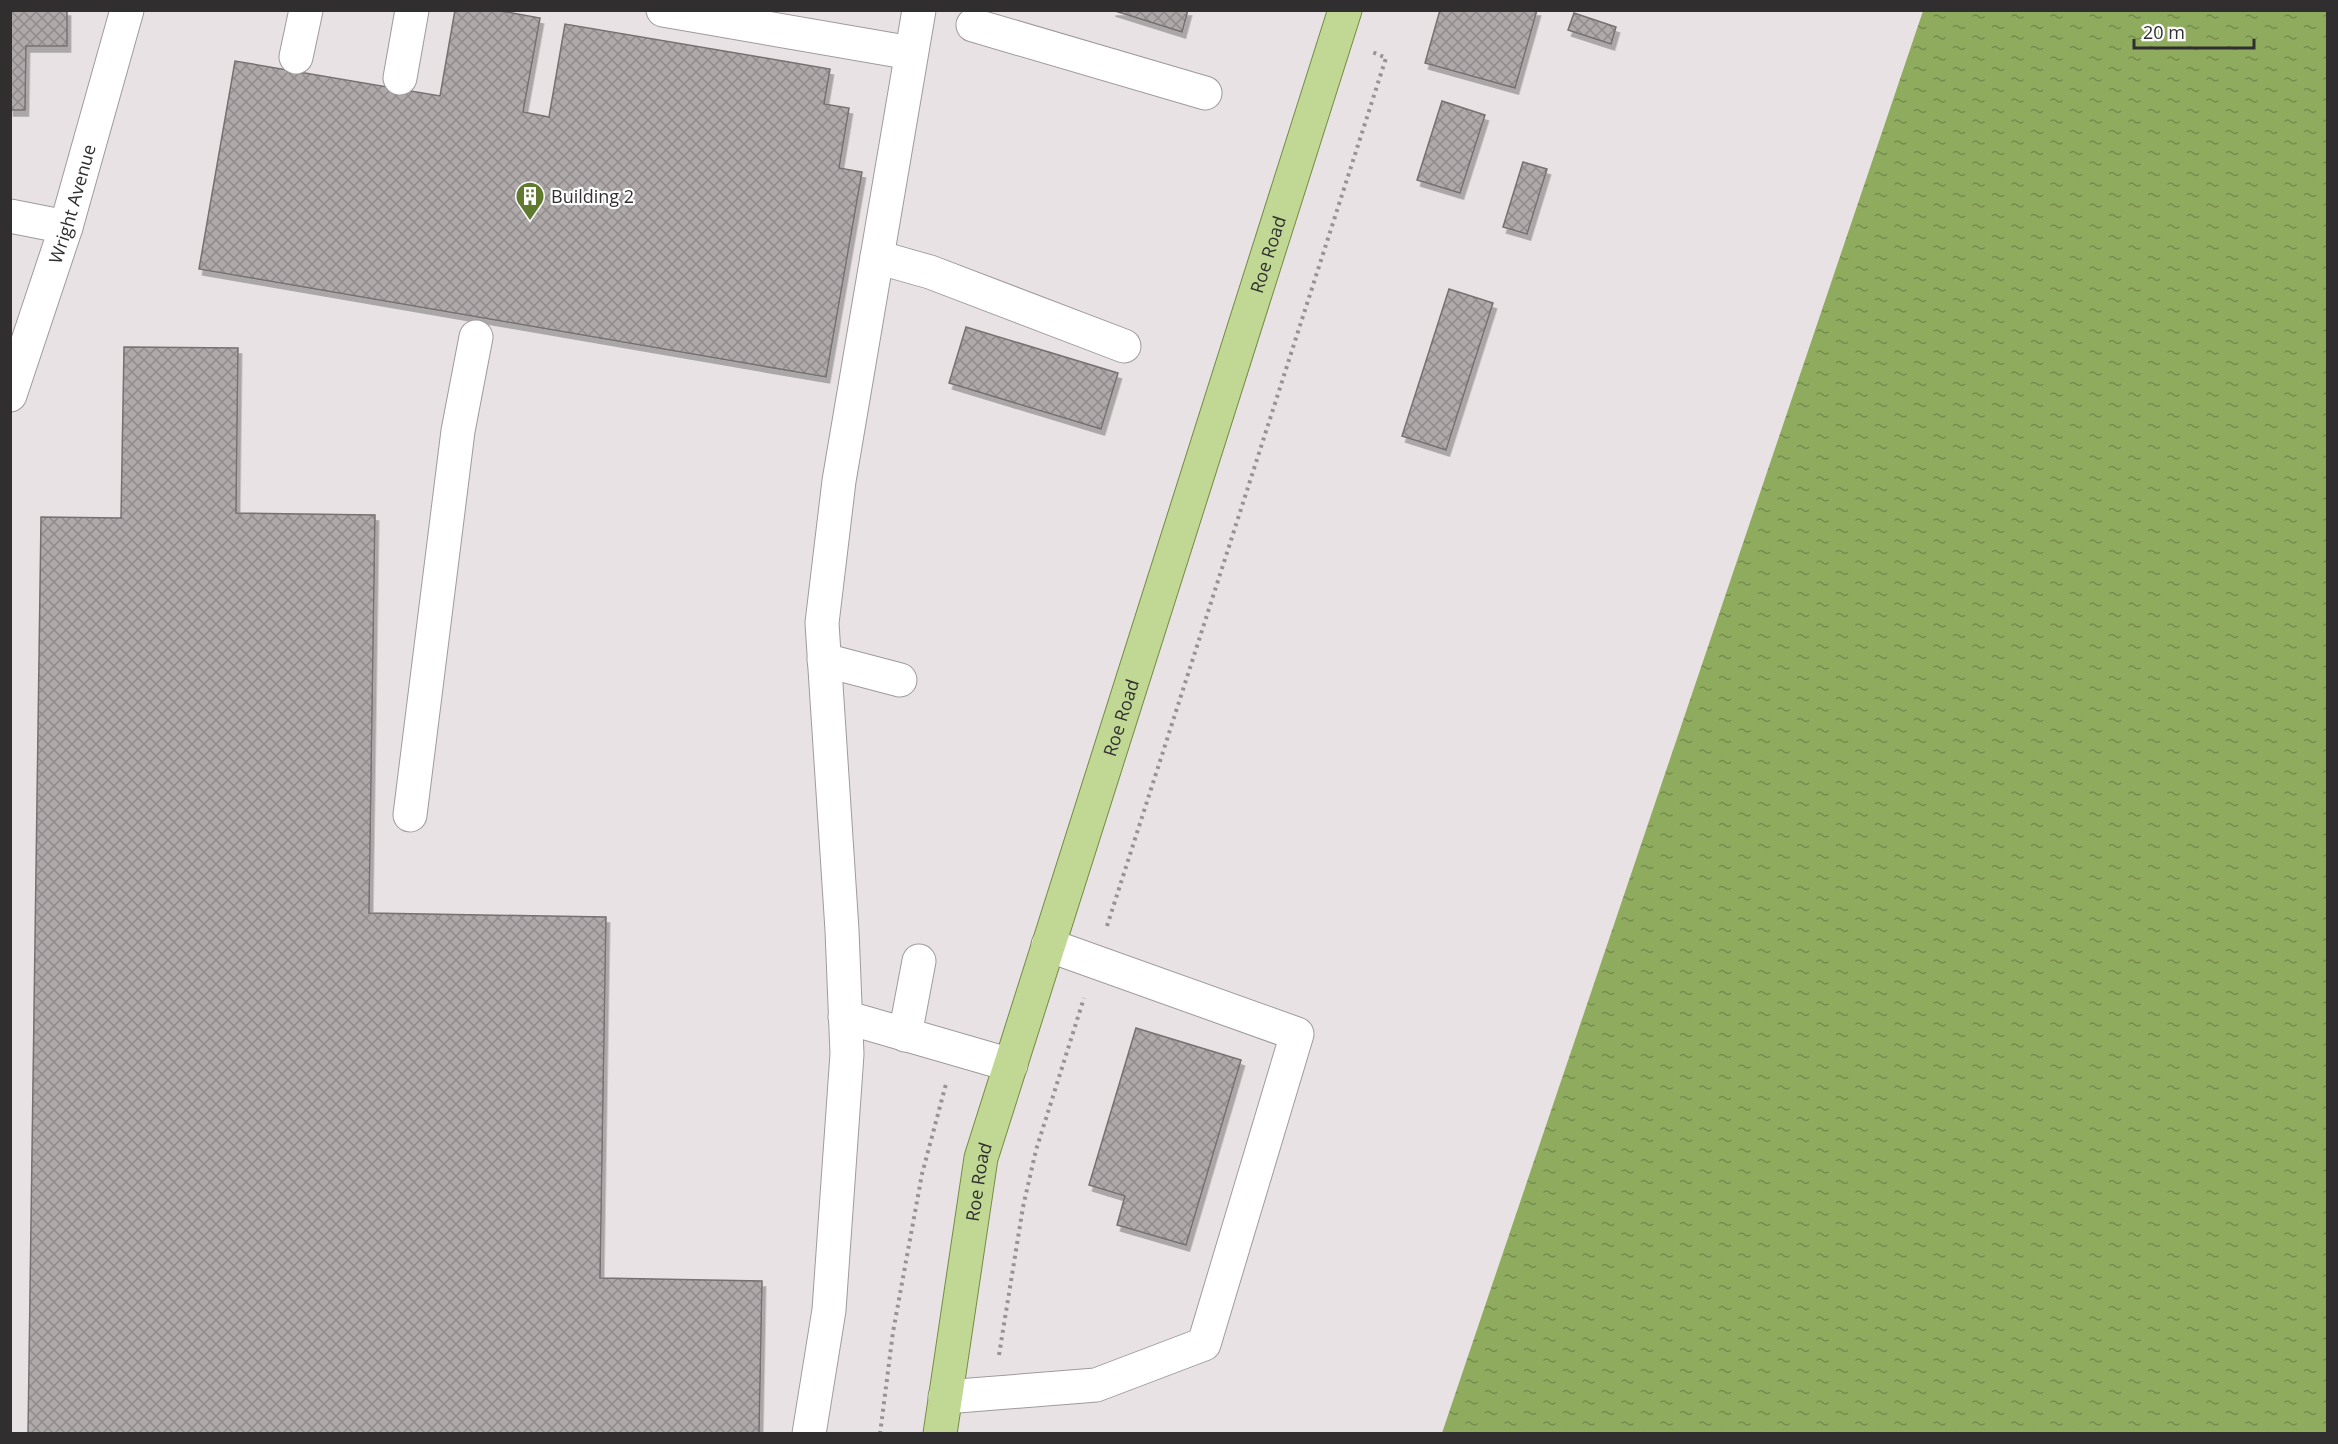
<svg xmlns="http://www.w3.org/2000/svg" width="2338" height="1444" viewBox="0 0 2338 1444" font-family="'Open Sans',sans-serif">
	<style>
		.water { fill: url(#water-ripples) }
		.building { fill: url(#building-cross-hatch); stroke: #767071; stroke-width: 1.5; filter: url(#shadow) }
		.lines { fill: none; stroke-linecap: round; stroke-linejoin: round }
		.minor-casing { stroke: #a09a9c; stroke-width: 35 }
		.major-casing { stroke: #738c42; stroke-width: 35 }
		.path { stroke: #979293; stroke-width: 4; stroke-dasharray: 3 4.5; stroke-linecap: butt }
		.minor { stroke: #fff; stroke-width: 33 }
		.major { stroke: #c0d894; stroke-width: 33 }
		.labels { text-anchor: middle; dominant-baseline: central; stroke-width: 4.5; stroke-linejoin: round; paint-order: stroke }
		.poi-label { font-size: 18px; fill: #312e2f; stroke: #fff; text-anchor: start }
		.street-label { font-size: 18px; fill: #312e2f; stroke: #fff }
	</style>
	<defs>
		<pattern id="water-ripples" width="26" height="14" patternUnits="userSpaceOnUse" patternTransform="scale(1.5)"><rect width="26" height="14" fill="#8eab5e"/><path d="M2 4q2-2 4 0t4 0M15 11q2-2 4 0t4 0" fill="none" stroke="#758c4e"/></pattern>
		<pattern id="building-cross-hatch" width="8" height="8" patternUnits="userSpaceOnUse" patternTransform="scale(1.5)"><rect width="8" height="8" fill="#afa9aa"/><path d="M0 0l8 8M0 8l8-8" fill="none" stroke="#8f8a8b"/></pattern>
		<filter id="shadow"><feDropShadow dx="3.5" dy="6" stdDeviation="0" flood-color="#0004"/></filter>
	</defs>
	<rect width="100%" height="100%" fill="#e9e2e4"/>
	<path class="water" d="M 1923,11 L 2327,11 L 2327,1433 L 1442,1433 Z"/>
	<path class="building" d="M 10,10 L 67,10 L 67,46 L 26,46 L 25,110 L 10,110 Z
		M 455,10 L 496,10 L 540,18 L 523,112 L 549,117 L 565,24 L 830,69 L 824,104 L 849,108 L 839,168 L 862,172 L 826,377 L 199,269 L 235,61 L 440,96 Z
		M 1112,10 L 1188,10 L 1182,32 Z
		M 1440,10 L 1537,10 L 1515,88 L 1425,63 Z
		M 1574,13 L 1616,27 L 1611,44 L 1568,30 Z
		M 1442,101 L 1485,115 L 1460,193 L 1417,180 Z
		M 1523,162 L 1547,169 L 1527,234 L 1503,227 Z
		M 1449,289 L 1493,303 L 1446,450 L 1402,436 Z
		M 966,327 L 1118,373 L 1101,429 L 949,383 Z
		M 124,347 L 238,348 L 236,513 L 375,515 L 369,913 L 606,917 L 600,1278 L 762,1281 L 759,1434 L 28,1434 L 41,517 L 121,518 Z
		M 1136,1028 L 1241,1060 L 1186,1245 L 1117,1225 L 1125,1196 L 1089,1185 Z"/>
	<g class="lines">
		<g class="minor-casing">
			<g id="minor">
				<path d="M 663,10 L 911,53"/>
				<path d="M 973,25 L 1205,93"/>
				<path d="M 296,57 L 306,10"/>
				<path d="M 400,78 L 412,10"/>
				<path d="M 10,216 L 66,227"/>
				<path d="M 877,257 L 930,272 L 1124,346"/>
				<path id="s1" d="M 10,395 L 66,227 L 127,10"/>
				<path d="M 824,660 L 900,680"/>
				<path d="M 410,815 L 458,431 L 476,337"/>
				<path d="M 845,1017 L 1011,1065"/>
				<path d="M 905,1035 L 919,961"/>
				<path d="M 945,1397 L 1096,1385 L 1204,1344 L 1297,1034 L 1048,945"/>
				<path d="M 809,1434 L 829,1310 L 847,1054 L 842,930 L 822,623 L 839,481 L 919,10"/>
			</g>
		</g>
		<g class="major-casing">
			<g id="major">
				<path id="s2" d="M 940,1434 L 981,1158 L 1345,10"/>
			</g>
		</g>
		<path class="path" d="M 1107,926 L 1386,58 L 1370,51
			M 999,1355 L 1023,1207 L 1036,1150 L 1084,998
			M 880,1434 L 893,1332 L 922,1174 L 946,1084"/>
		<use href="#minor" class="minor"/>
		<use href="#major" class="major"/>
	</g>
	<defs>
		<g id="building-pin" transform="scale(1.5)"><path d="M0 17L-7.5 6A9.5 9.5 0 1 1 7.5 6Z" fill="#5f7a2e" stroke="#fff"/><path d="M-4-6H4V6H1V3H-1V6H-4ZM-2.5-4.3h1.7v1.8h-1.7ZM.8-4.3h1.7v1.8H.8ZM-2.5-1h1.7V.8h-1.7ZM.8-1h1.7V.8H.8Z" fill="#fff"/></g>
	</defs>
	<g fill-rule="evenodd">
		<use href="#building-pin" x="530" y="196"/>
	</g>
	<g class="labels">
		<g class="poi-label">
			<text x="551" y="196">Building 2</text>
		</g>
		<g class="street-label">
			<text stroke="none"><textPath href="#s1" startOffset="201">Wright Avenue</textPath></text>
			<text stroke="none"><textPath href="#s2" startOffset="1227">Roe Road</textPath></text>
			<text stroke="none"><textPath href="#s2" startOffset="741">Roe Road</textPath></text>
			<text stroke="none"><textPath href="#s2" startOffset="255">Roe Road</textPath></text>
		</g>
	</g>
	<rect width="2338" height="1444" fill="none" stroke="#312e2f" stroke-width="24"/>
	<path d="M2134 39v9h120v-9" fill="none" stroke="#312e2f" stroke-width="3"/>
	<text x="2143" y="39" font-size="18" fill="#312e2f" stroke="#ffffff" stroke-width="4.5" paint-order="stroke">20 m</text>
</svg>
